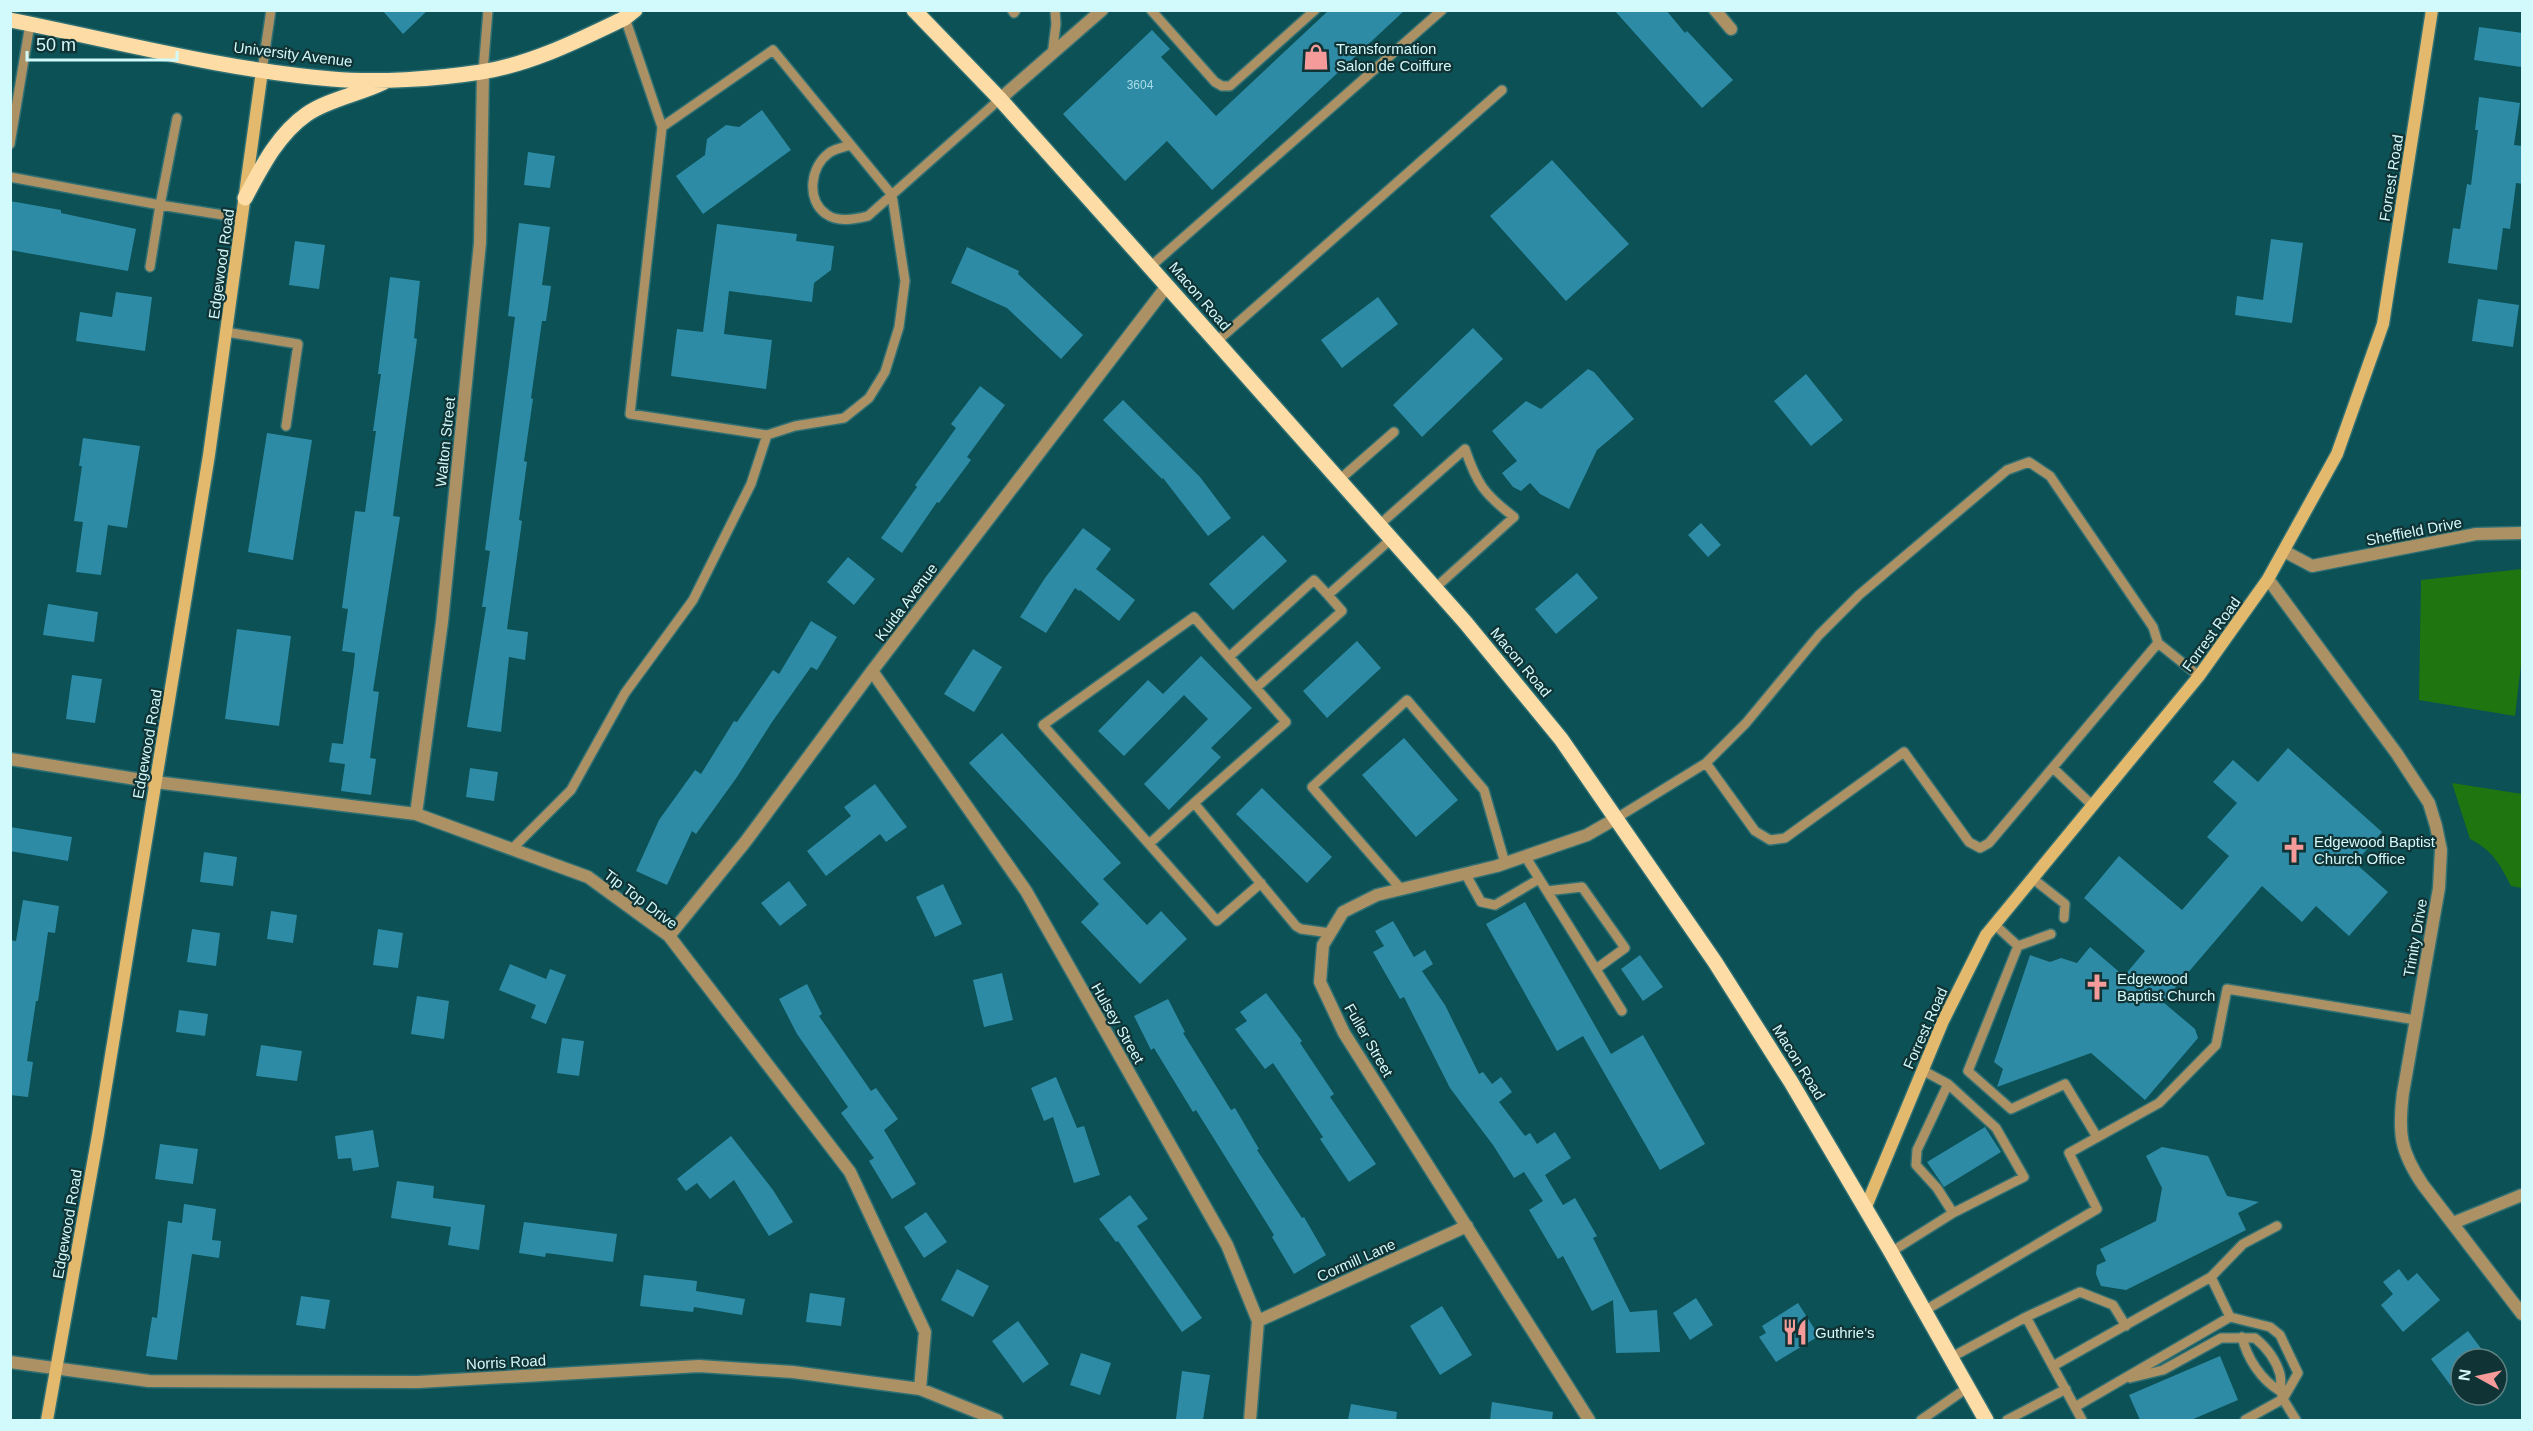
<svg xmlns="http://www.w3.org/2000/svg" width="2533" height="1431" viewBox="0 0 2533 1431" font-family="Arial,sans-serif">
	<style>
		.green { fill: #1f750f }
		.building { fill: #2e8ba6 }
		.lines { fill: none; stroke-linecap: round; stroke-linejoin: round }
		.lane-casing { stroke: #2f6f73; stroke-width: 12 }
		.street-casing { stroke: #2f6f73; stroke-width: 15 }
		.secondary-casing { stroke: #2f6f73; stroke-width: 15 }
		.primary-casing { stroke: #2f6f73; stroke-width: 18 }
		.lane { stroke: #ab9163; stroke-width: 9 }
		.street { stroke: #ab9163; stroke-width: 12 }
		.secondary { stroke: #e3b96d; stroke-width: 12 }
		.primary { stroke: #fddda5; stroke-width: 15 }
		.labels { text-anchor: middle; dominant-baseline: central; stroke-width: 4.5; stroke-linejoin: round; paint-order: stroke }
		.number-label { font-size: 12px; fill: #a9dee6 }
		.poi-label { font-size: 15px; fill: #d2f9fb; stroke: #103335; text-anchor: start }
		.street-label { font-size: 15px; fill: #d2f9fb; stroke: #103335 }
	</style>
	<rect width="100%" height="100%" fill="#0b5155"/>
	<path class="green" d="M 2522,569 L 2522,656 L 2515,716 L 2419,700 L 2421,580 Z
		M 2452,783 L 2522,794 L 2522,888 L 2511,886 C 2500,864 2492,850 2470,839 Z"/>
	<path class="building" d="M 382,10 L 428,10 L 403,34 Z
		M 1329,10 L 1405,10 L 1212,190 L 1167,141 L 1125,181 L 1063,114 L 1152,30 L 1170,49 L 1161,57 L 1216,116 Z
		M 1614,10 L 1666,10 L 1685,33 L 1687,31 L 1733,80 L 1702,108 Z
		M 2479,27 L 2523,33 L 2521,67 L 2474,60 Z
		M 2479,97 L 2520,103 L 2514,145 L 2523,146 L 2523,184 L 2516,183 L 2510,229 L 2503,228 L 2497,270 L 2448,263 L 2453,228 L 2460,229 L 2467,184 L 2471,185 L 2478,130 L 2475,130 Z
		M 762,110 L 791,150 L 703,214 L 676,176 L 705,155 L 707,139 L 726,125 L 739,127 Z
		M 528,152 L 555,156 L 550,188 L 524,185 Z
		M 1552,160 L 1629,244 L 1566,301 L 1490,216 Z
		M 10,201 L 61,210 L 61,213 L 136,229 L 128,271 L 10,250 Z
		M 519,223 L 550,227 L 542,285 L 551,286 L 546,321 L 542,321 L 531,398 L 533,399 L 524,461 L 527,462 L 519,520 L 522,521 L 507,629 L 528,632 L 525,660 L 509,657 L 501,732 L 467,727 L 486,607 L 482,607 L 490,551 L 485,550 L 515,317 L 508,316 Z
		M 717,224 L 797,234 L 796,241 L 834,246 L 831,270 L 814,283 L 812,302 L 729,291 L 724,334 L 772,340 L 766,389 L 671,376 L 677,329 L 703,332 Z
		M 2271,239 L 2303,243 L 2292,323 L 2235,315 L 2237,296 L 2263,300 Z
		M 295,241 L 325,245 L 319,289 L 289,285 Z
		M 967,247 L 1019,271 L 1018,274 L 1083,335 L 1061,359 L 1007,308 L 951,283 Z
		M 390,277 L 420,281 L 414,338 L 417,339 L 393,516 L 400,517 L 373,691 L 379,692 L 370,758 L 376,759 L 371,795 L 341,791 L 345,764 L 329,762 L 332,743 L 343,744 L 354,665 L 355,653 L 342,651 L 348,609 L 342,608 L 355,511 L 365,512 L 376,431 L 373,431 L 381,374 L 378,374 Z
		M 116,292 L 152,297 L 145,351 L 76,341 L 80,312 L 112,317 Z
		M 1378,297 L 1398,324 L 1342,368 L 1321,340 Z
		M 2478,299 L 2519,305 L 2513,347 L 2472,341 Z
		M 1473,328 L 1503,359 L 1422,437 L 1393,405 Z
		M 1588,369 L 1594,372 L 1634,419 L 1597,450 L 1569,509 L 1540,494 L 1530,483 L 1521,491 L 1513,487 L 1502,473 L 1517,461 L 1492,431 L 1526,401 L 1541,409 Z
		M 1806,374 L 1843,420 L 1811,446 L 1774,401 Z
		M 980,386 L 1005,405 L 967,457 L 971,460 L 939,503 L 937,502 L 902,553 L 881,538 L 917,487 L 915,485 L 956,428 L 951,424 Z
		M 1123,400 L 1200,477 L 1231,518 L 1208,536 L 1163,478 L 1162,479 L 1103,420 Z
		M 267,433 L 312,440 L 293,560 L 248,552 Z
		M 83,438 L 140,446 L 127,528 L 108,525 L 101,575 L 76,572 L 83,522 L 74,521 L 82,466 L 79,466 Z
		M 1701,523 L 1721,545 L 1708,557 L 1688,535 Z
		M 1083,528 L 1111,549 L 1096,569 L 1135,600 L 1119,621 L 1080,590 L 1079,591 L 1075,588 L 1046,633 L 1020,617 L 1045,578 Z
		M 1263,535 L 1287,561 L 1233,610 L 1209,584 Z
		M 848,557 L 875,579 L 854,605 L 827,582 Z
		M 1577,573 L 1598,598 L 1556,634 L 1535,609 Z
		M 48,604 L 98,612 L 94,642 L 43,635 Z
		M 811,621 L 837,637 L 817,670 L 811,667 L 772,722 L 737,777 L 696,834 L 692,831 L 667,885 L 636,871 L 659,820 L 695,770 L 701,774 L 734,721 L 737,722 L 773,670 L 779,674 Z
		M 237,629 L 291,636 L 279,726 L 225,719 Z
		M 1357,641 L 1381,668 L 1327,718 L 1303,691 Z
		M 973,649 L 1002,667 L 974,712 L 944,694 Z
		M 1201,656 L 1252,708 L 1211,748 L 1221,757 L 1169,810 L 1144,784 L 1208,719 L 1184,695 L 1124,756 L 1098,731 L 1148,680 L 1163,694 Z
		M 72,675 L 102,679 L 95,723 L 66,719 Z
		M 1002,733 L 1121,863 L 1103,879 L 1147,925 L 1161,911 L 1187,939 L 1140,984 L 1081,922 L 1099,904 L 969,763 Z
		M 1404,738 L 1458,800 L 1416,837 L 1362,775 Z
		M 2288,748 L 2382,832 L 2355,863 L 2388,892 L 2349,936 L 2316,906 L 2302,922 L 2262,886 L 2163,1002 L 2195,1029 L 2198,1038 L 2145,1100 L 2091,1053 L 1997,1087 L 2003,1069 L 1994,1062 L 2030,955 L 2050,962 L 2061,958 L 2077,963 L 2090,947 L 2124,976 L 2145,951 L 2084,898 L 2119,856 L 2182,910 L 2229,856 L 2207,837 L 2237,803 L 2213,782 L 2233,760 L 2258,782 Z
		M 470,768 L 498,772 L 494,801 L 466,797 Z
		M 875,784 L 907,827 L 886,842 L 880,834 L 826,876 L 807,851 L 851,816 L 844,807 Z
		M 1262,788 L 1332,857 L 1307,883 L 1236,814 Z
		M 10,827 L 72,837 L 68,861 L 10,851 Z
		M 204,852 L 237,857 L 233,886 L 200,882 Z
		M 789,881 L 807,905 L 780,926 L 761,903 Z
		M 943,884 L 962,924 L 935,937 L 916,897 Z
		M 23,900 L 59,906 L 55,933 L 48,932 L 38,1001 L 36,1001 L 27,1061 L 33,1062 L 28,1097 L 10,1095 L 10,940 L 16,941 Z
		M 1525,902 L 1611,1054 L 1643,1035 L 1705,1144 L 1660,1170 L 1583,1036 L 1557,1051 L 1486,924 Z
		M 271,911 L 297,915 L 293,943 L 267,939 Z
		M 1393,921 L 1414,957 L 1425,950 L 1433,964 L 1422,971 L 1445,1005 L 1479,1074 L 1483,1072 L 1492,1084 L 1501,1077 L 1512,1092 L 1499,1102 L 1525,1136 L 1530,1133 L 1537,1144 L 1555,1132 L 1571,1158 L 1545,1175 L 1563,1205 L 1575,1198 L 1597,1236 L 1593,1238 L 1630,1312 L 1657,1310 L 1660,1352 L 1616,1353 L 1613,1300 L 1592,1311 L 1563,1256 L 1558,1259 L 1529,1210 L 1543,1201 L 1524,1172 L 1514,1178 L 1493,1145 L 1450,1088 L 1404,997 L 1400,999 L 1373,952 L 1384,946 L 1375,931 Z
		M 192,929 L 220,933 L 216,966 L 187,962 Z
		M 378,929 L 403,933 L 398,968 L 373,965 Z
		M 1640,955 L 1663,987 L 1643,1001 L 1621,969 Z
		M 510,964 L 546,979 L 550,969 L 566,975 L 546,1024 L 531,1018 L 536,1005 L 499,990 Z
		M 1002,973 L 1013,1020 L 984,1027 L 973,980 Z
		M 807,984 L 822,1014 L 819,1016 L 871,1091 L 876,1088 L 898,1119 L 884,1130 L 916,1184 L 892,1199 L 869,1161 L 874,1158 L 841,1113 L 848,1107 L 797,1034 L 779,999 Z
		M 1266,993 L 1302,1041 L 1300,1043 L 1334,1094 L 1330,1097 L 1376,1164 L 1349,1182 L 1320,1139 L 1323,1137 L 1273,1063 L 1265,1069 L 1235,1029 L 1247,1021 L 1240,1012 Z
		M 417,996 L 449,1001 L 444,1039 L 411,1034 Z
		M 1168,999 L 1185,1032 L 1183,1033 L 1231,1110 L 1235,1108 L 1259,1149 L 1257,1150 L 1302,1218 L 1304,1217 L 1326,1255 L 1294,1274 L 1272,1237 L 1274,1235 L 1196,1110 L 1193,1112 L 1154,1048 L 1151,1050 L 1134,1016 Z
		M 179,1010 L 208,1014 L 205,1036 L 176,1032 Z
		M 562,1038 L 584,1041 L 579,1076 L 557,1073 Z
		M 261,1045 L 302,1051 L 297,1081 L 256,1076 Z
		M 1056,1077 L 1077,1128 L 1084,1126 L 1100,1175 L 1074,1183 L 1053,1117 L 1044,1121 L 1031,1088 Z
		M 1985,1127 L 2001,1152 L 1944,1187 L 1927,1162 Z
		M 373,1130 L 379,1167 L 353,1171 L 351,1158 L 338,1159 L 335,1136 Z
		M 731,1136 L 773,1190 L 793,1222 L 769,1236 L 734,1180 L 710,1199 L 697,1183 L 686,1191 L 677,1179 Z
		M 160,1144 L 198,1149 L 193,1184 L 155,1179 Z
		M 2162,1147 L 2208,1156 L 2227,1196 L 2259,1202 L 2238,1213 L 2246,1230 L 2126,1290 L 2101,1286 L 2096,1274 L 2097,1265 L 2106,1261 L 2100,1249 L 2156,1221 L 2162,1188 L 2146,1156 Z
		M 397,1181 L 434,1186 L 433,1198 L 485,1205 L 479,1250 L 448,1245 L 451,1227 L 391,1218 Z
		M 1130,1195 L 1148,1219 L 1137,1226 L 1202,1318 L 1182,1332 L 1118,1241 L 1116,1242 L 1099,1219 Z
		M 184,1204 L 216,1209 L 212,1240 L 221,1241 L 219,1258 L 192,1254 L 177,1360 L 146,1356 L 152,1317 L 157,1318 L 168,1221 L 182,1223 Z
		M 926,1212 L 947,1242 L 924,1258 L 904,1227 Z
		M 524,1222 L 617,1234 L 613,1262 L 546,1253 L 545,1257 L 519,1253 Z
		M 957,1269 L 989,1286 L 973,1317 L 941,1300 Z
		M 2399,1269 L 2408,1281 L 2417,1273 L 2440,1300 L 2403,1332 L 2381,1305 L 2393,1294 L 2383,1282 Z
		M 644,1275 L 697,1281 L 696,1291 L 745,1299 L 742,1315 L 694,1307 L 693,1312 L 640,1306 Z
		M 810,1293 L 845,1298 L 841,1326 L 806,1322 Z
		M 301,1296 L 330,1300 L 325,1329 L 296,1325 Z
		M 1696,1298 L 1713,1325 L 1690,1340 L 1673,1313 Z
		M 1798,1303 L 1819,1336 L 1776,1362 L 1759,1337 L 1766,1333 L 1762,1326 Z
		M 1442,1306 L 1472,1355 L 1440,1375 L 1410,1326 Z
		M 1018,1321 L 1049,1364 L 1023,1383 L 992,1341 Z
		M 2468,1331 L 2489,1359 L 2461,1359 L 2461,1378 L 2451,1386 L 2431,1359 Z
		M 1081,1353 L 1111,1363 L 1100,1395 L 1070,1385 Z
		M 2220,1356 L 2238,1400 L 2191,1420 L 2140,1420 L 2129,1395 Z
		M 1182,1371 L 1210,1375 L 1203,1420 L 1176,1419 Z
		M 1492,1402 L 1553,1412 L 1552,1420 L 1490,1420 Z
		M 1351,1404 L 1397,1412 L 1396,1420 L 1348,1420 Z"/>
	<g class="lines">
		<g class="lane-casing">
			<path id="lane" d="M 1012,10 L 1014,13 L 1016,10
				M 1151,10 L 1215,82 L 1222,86 L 1230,86 L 1315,10
				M 625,18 L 662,127 L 630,414 L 767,435 L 795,426 L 844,418 L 869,398 L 885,372 L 899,327 L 905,281 L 892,195 L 773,50 L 662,127
				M 1052,55 L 1056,24 L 1055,10
				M 262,71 L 271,10
				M 483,72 L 488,10
				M 177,118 L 160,205 L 242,218
				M 10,144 L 30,24
				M 851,145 C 844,147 834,149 829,153 C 810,167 806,200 826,214 C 838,223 855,219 868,216 L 1000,99
				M 10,177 L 160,205 L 150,267
				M 1150,267 L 1442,10
				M 226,332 L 298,344 L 286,426
				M 1216,342 L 1502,90
				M 1338,481 L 1394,432
				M 1378,526 L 1465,449 C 1477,484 1484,494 1514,517 L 1434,589
				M 1256,688 L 1342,611 L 1328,595
				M 1706,763 L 1755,831 L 1770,840 L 1785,838 L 1904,752 L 1969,842 L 1980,848 L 1989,843 L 2158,643
				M 2053,768 L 2093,806
				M 1194,803 L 1286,722 L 1229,657
				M 1615,819 L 1706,763 L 1746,723 L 1819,635 L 1859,595 L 2007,470 L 2029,462 L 2050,476 L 2153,627 L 2158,643 L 2199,676
				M 1149,844 L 1217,921 L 1261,883
				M 512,849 L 571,790 L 625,693 L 693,600 L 751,484 L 767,435
				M 1525,856 L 1622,1011
				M 1465,873 L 1481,902 L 1495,905 L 1539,879
				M 2032,878 L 2065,904 L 2064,918
				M 1401,889 L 1312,787 L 1407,700 L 1484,790 L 1505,863
				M 1547,891 L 1582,887 L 1625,948 L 1596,969
				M 1994,924 L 2018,946 L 1968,1071 L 2011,1109 L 2065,1084 L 2097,1137
				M 1330,933 L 1301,929 L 1296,926 L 1194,803 L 1149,844 L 1043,725 L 1194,617 L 1229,657 L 1314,580 L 1328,595 L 1390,540
				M 2018,946 L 2051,934
				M 1922,1070 L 1948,1084 L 1917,1150 L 1916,1165 L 1937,1188 L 1953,1213
				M 1891,1252 L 1953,1213 L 2024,1177 L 1996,1128 L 1948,1084
				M 2211,1277 L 2243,1244 L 2277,1226
				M 1924,1311 L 2097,1209 L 2069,1153 L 2159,1103 L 2216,1045 L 2227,989 L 2416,1020
				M 2026,1317 L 2082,1420
				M 2230,1317 L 2270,1327 L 2280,1335 L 2298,1373 L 2283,1399
				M 2242,1337 C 2247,1358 2261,1380 2280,1391
				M 1950,1358 L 2026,1317 L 2080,1292 L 2113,1305 L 2126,1326
				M 2053,1366 L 2211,1277 L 2230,1317 L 2075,1407
				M 2130,1378 L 2163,1370 L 2221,1338 L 2255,1338 C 2266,1347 2276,1360 2280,1374 C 2282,1383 2279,1390 2283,1399
				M 1921,1420 L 1967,1388
				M 2007,1420 L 2066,1389
				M 2245,1420 L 2283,1399 L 2296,1420"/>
		</g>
		<g class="street-casing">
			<path id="street" d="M 1715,10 L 1731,29
				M 1000,99 L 1102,10
				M 2284,551 L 2312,566 L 2476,534 L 2522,533
				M 2268,579 L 2397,754 L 2429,803 L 2436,826 L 2441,850 L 2439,888 L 2403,1093 C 2398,1133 2400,1151 2423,1185 L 2522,1314
				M 872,671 L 1026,891 L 1227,1245 L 1258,1321 L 1250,1420
				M 10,759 L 155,782 L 416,814 L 588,877 L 669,936 L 850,1172 L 925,1332 L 920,1389
				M 416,814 L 442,622 L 480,243 L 483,72
				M 669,936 L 746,841 L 872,671 L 1167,286
				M 2453,1223 L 2522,1195
				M 1258,1321 L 1467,1226
				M 10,1362 L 149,1381 L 418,1382 L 699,1366 L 793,1372 L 920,1389 L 997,1420
				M 1589,1420 L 1344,1033 L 1320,982 L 1323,945 L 1343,912 L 1377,895 L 1497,866 L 1587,835 L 1615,819"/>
		</g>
		<g class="secondary-casing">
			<path id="secondary" d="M 1865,1209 L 1943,1021 L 1986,935 L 2199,676 L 2268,579 L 2337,454 L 2383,324 L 2432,10
				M 47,1420 L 98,1135 L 209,455 L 262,71"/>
		</g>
		<g class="primary-casing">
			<path id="primary" d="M 914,10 L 1000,99 L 1167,286 L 1465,622 L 1561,739 L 1715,962 L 1791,1082 L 1891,1252 L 1986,1420
				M 10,20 C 116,41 224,70 332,79 C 377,83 436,79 481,72 C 532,64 579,40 625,18 L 635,10
				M 245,198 C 261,168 278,134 307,114 C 329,99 360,94 384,82"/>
		</g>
		<use href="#lane" class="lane"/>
		<use href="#street" class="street"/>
		<use href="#secondary" class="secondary"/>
		<use href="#primary" class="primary"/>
	</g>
	<defs>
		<g id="shop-bare" transform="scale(2.07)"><path d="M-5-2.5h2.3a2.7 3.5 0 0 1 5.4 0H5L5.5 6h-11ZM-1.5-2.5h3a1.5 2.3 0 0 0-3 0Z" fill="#f59b99" stroke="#103335" stroke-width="2.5" paint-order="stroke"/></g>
		<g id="church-bare" transform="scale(2.07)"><path d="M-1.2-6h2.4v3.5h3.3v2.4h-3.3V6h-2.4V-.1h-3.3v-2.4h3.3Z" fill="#f59b99" stroke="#103335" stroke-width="2.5" paint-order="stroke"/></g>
		<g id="restaurant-bare" transform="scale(2.07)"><path d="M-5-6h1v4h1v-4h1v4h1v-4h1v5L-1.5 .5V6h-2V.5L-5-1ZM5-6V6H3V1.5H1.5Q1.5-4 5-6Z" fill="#f59b99" stroke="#103335" stroke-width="2.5" paint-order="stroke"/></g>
	</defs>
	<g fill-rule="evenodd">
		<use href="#shop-bare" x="1316" y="57"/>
		<use href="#church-bare" x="2294" y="850"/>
		<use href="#church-bare" x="2097" y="987"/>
		<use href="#restaurant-bare" x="1795" y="1332"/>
	</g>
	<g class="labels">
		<g class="number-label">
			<text x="1140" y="85">3604</text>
		</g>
		<g class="poi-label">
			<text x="1336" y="48">Transformation<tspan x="1336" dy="17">Salon de Coiffure</tspan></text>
			<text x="2314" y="841">Edgewood Baptist<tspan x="2314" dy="17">Church Office</tspan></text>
			<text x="2117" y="978">Edgewood<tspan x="2117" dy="17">Baptist Church</tspan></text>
			<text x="1815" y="1332">Guthrie's</text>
		</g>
		<g class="street-label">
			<text transform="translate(293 54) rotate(7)">University Avenue</text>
			<text transform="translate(2391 178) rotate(-81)">Forrest Road</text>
			<text transform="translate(221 264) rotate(-82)">Edgewood Road</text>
			<text transform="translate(1200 296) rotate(49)">Macon Road</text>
			<text transform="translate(445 442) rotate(-84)">Walton Street</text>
			<text transform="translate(2414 531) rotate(-11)">Sheffield Drive</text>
			<text transform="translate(906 602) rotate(-53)">Kuida Avenue</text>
			<text transform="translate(2211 634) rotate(-54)">Forrest Road</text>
			<text transform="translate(1521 662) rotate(50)">Macon Road</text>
			<text transform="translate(147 744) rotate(-80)">Edgewood Road</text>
			<text transform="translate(641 899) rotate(37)">Tip Top Drive</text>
			<text transform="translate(2415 938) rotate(-80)">Trinity Drive</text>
			<text transform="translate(1118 1023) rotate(60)">Hulsey Street</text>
			<text transform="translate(1925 1028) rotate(-66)">Forrest Road</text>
			<text transform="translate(1369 1040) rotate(60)">Fuller Street</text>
			<text transform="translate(1799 1062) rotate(58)">Macon Road</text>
			<text transform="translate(67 1224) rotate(-80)">Edgewood Road</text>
			<text transform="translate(1356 1260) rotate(-24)">Cormill Lane</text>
			<text transform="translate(506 1362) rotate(-3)">Norris Road</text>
		</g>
	</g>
	<rect width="2533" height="1431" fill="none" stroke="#d2f9fb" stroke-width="24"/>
	<g transform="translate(2479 1377) rotate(278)"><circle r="28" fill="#103335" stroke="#5e8284" stroke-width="1.5"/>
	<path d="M0-4.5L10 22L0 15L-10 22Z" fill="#f59b99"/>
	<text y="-9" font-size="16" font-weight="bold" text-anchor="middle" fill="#d2f9fb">N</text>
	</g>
	<path d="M27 51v9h150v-9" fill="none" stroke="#d2f9fb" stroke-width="3"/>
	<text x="36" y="51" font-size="18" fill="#d2f9fb" stroke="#103335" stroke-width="4.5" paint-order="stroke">50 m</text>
</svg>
